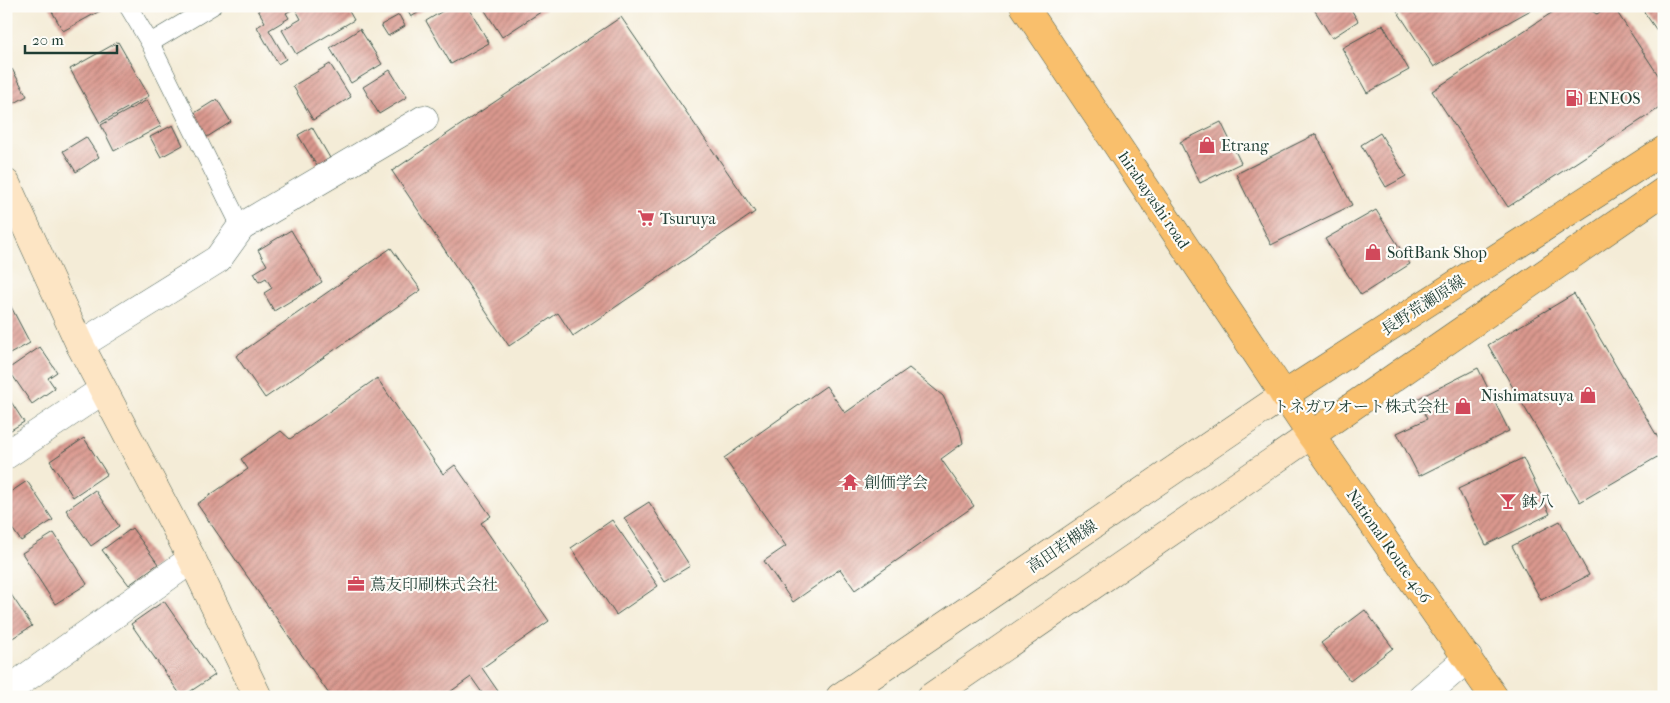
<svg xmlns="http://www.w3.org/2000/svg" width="1670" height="703" viewBox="0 0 1670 703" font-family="'IM FELL French Canon','Noto Serif JP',serif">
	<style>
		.building { fill: url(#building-hatch) }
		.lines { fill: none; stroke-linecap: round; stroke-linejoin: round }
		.lane-casing { stroke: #3f574c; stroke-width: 19 }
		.street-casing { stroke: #3f574c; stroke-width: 29 }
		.secondary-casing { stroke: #3f574c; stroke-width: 29 }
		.primary-casing { stroke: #3f574c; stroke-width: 29 }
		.highway-casing { stroke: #3f574c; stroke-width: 29 }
		.lane { stroke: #fff; stroke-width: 18 }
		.street { stroke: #fff; stroke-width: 28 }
		.secondary { stroke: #fde5c4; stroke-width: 28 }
		.primary { stroke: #f9bf6c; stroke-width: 28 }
		.highway { stroke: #f9bf6c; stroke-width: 28 }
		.labels { text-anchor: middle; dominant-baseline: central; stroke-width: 4.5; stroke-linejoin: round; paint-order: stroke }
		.poi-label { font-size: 16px; fill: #1f3d34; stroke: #fdfcf7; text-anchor: start }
		.street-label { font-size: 16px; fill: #1f3d34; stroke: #fdfcf7 }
	</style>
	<defs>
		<pattern id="building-hatch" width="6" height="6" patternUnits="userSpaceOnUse" patternTransform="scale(1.25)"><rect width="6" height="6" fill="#da988e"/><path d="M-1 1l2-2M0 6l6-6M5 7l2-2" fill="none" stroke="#b07d75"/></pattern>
	</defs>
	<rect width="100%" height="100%" fill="#fdfcf7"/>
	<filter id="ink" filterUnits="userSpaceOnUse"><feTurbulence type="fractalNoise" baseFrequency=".02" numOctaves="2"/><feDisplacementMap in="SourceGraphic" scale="10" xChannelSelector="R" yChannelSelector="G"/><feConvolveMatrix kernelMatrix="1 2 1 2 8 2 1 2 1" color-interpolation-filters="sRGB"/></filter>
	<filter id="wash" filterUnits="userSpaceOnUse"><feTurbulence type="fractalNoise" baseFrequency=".0096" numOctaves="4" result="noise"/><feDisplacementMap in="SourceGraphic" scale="20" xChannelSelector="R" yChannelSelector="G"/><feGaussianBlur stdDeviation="1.12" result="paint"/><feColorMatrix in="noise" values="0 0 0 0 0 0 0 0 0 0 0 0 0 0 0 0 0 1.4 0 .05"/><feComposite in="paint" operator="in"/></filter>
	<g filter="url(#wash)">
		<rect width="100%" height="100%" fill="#f4ecd7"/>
		<g id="blocks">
			<path class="building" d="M 49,6 L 109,6 L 63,31 Z
				M 265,6 L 346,6 L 354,20 L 296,54 L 282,30 L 301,19 L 295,8 L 286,13 L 289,18 L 269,30 L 286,59 L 278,64 L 257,27 L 265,22 L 258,10 Z
				M 405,6 L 429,6 L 411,17 Z
				M 451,6 L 468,6 L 489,43 L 451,64 L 426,21 Z
				M 482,6 L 550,6 L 502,37 Z
				M 1312,6 L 1349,6 L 1358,21 L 1332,38 Z
				M 1394,6 L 1538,6 L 1484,36 L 1434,67 Z
				M 1562,6 L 1582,6 L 1597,14 L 1608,6 L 1613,6 L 1664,84 L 1664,105 L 1508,207 L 1432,91 Z
				M 1640,6 L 1664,6 L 1664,28 L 1658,32 Z
				M 399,15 L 405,26 L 388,36 L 381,25 Z
				M 621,17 L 755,212 L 573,336 L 558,313 L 509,346 L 392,171 Z
				M 1383,25 L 1409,70 L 1367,93 L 1342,48 Z
				M 360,29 L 382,64 L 351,83 L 330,48 Z
				M 118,42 L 149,96 L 100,123 L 70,69 Z
				M 330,64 L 351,97 L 313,120 L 293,86 Z
				M 12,69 L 27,96 L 6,108 L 6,73 Z
				M 390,70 L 407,97 L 379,114 L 363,87 Z
				M 217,99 L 231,122 L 207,137 L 193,114 Z
				M 147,100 L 161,126 L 114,151 L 101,125 Z
				M 1221,122 L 1241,163 L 1200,183 L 1180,142 Z
				M 173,125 L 183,145 L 161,157 L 150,137 Z
				M 312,127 L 330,158 L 317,166 L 298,135 Z
				M 1380,133 L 1406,176 L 1386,187 L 1361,145 Z
				M 1316,134 L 1352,205 L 1271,245 L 1236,174 Z
				M 86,137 L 99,157 L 76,172 L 63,151 Z
				M 1376,210 L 1410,264 L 1361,295 L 1325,239 Z
				M 291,230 L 322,282 L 274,311 L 264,293 L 272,288 L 266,278 L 259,282 L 254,273 L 267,265 L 258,250 Z
				M 391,248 L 421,290 L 265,398 L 236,356 Z
				M 1574,294 L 1664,448 L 1664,453 L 1580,502 L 1488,345 Z
				M 8,301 L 30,343 L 6,356 L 6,302 Z
				M 40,347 L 57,372 L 48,378 L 55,388 L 32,404 L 8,369 Z
				M 909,368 L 943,396 L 960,430 L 963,443 L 941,459 L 974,506 L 855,590 L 840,569 L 793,602 L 764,561 L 786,546 L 724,458 L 826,386 L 845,413 Z
				M 1478,368 L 1509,431 L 1419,476 L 1397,433 L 1427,419 L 1417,399 Z
				M 377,378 L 443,474 L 455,465 L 491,516 L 481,523 L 549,621 L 482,668 L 502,697 L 485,697 L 471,677 L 443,697 L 331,697 L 197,504 L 248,469 L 241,459 L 281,431 L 290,439 Z
				M 6,394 L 24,422 L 6,433 Z
				M 84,438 L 107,474 L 73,497 L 50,461 Z
				M 1523,458 L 1550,514 L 1486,545 L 1458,489 Z
				M 27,481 L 53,520 L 21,541 L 6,520 L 6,495 Z
				M 95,490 L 119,526 L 91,546 L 66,510 Z
				M 649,502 L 690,566 L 665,581 L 624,518 Z
				M 612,520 L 658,586 L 616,615 L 571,548 Z
				M 1560,521 L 1589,575 L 1541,600 L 1512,546 Z
				M 132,528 L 158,564 L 129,585 L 102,550 Z
				M 54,533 L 87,584 L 55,604 L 22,553 Z
				M 6,587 L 32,626 L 6,642 Z
				M 164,601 L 215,675 L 182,697 L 131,624 Z
				M 1365,610 L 1393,648 L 1350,681 L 1321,643 Z"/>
		</g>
	</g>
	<g filter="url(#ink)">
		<use href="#blocks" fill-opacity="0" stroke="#3f574c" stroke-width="1"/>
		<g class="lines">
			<g class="lane-casing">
				<path id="lane" d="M 128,6 L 150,43 L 241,227
					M 150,43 L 212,6"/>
			</g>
			<g class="street-casing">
				<path id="street" d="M 80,345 L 218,259 L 241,227 L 424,119
					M 6,455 L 103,390
					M 6,692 L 192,559
					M 1422,697 L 1468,658"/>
			</g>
			<g class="secondary-casing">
				<path id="secondary" d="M 6,183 L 80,345 L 192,559 L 258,697
					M 840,697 L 1284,395
					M 931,697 L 1311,435"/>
			</g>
			<g class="primary-casing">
				<path id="primary" d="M 1284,395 L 1664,150
					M 1311,435 L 1664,191"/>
			</g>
			<g class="highway-casing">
				<path id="highway" d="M 1024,6 L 1311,435 L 1494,697"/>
			</g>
			<use href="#lane" class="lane"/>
			<use href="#street" class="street"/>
			<use href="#secondary" class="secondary"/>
			<use href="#primary" class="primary"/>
			<use href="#highway" class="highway"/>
		</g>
	</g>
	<defs>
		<g id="fuel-bare" transform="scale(1.35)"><path d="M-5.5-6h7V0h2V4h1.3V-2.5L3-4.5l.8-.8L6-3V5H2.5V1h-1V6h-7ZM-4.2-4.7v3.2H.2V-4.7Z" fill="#d1495b" stroke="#fdfcf7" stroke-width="2.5" paint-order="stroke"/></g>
		<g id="shop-bare" transform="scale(1.35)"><path d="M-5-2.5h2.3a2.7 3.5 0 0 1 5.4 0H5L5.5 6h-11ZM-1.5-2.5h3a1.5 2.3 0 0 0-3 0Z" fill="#d1495b" stroke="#fdfcf7" stroke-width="2.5" paint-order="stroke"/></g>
		<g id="supermarket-bare" transform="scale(1.35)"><path d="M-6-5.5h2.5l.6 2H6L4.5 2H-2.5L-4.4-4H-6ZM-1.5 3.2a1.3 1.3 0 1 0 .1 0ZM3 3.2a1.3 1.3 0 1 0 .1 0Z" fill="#d1495b" stroke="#fdfcf7" stroke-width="2.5" paint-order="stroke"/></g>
		<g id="temple-bare" transform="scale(1.35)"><path d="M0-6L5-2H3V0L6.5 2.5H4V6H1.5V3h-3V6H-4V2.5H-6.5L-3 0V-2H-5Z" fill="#d1495b" stroke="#fdfcf7" stroke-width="2.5" paint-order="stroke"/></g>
		<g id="bar-bare" transform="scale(1.35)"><path d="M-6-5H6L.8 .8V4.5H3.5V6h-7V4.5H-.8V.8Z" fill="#d1495b" stroke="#fdfcf7" stroke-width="2.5" paint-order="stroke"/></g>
		<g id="office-bare" transform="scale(1.35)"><path d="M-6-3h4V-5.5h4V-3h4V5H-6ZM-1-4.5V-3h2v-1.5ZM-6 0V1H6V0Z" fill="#d1495b" stroke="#fdfcf7" stroke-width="2.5" paint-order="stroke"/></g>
	</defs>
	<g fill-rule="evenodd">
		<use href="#fuel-bare" x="1574" y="98"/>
		<use href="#shop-bare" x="1207" y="145"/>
		<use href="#supermarket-bare" x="646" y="218"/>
		<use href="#shop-bare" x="1373" y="252"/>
		<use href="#shop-bare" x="1588" y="395"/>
		<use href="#shop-bare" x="1463" y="406"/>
		<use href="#temple-bare" x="850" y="482"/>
		<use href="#bar-bare" x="1508" y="501"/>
		<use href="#office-bare" x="356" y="584"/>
	</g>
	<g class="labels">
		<g class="poi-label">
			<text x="1588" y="98">ENEOS</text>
			<text x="1221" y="145">Etrang</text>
			<text x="660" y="218">Tsuruya</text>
			<text x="1387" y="252">SoftBank Shop</text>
			<text x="1574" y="395" text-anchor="end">Nishimatsuya</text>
			<text x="1449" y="406" text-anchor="end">トネガワオート株式会社</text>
			<text x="864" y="482">創価学会</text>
			<text x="1522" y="501">鉢八</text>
			<text x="370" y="584">蔦友印刷株式会社</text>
		</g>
		<g class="street-label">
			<text transform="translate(1154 200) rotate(56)">hirabayashi road</text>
			<text transform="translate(1423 305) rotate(-33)">長野荒瀬原線</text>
			<text transform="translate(1062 546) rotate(-34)">高田若槻線</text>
			<text transform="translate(1389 546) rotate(55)">National Route 406</text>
		</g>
	</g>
	<rect width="1670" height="703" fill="none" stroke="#fdfcf7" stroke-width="25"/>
	<path d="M25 45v8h92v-8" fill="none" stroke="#1f3d34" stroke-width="2.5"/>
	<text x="32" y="45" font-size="15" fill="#1f3d34" stroke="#fdfcf7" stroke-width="4" paint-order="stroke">20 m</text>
</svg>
